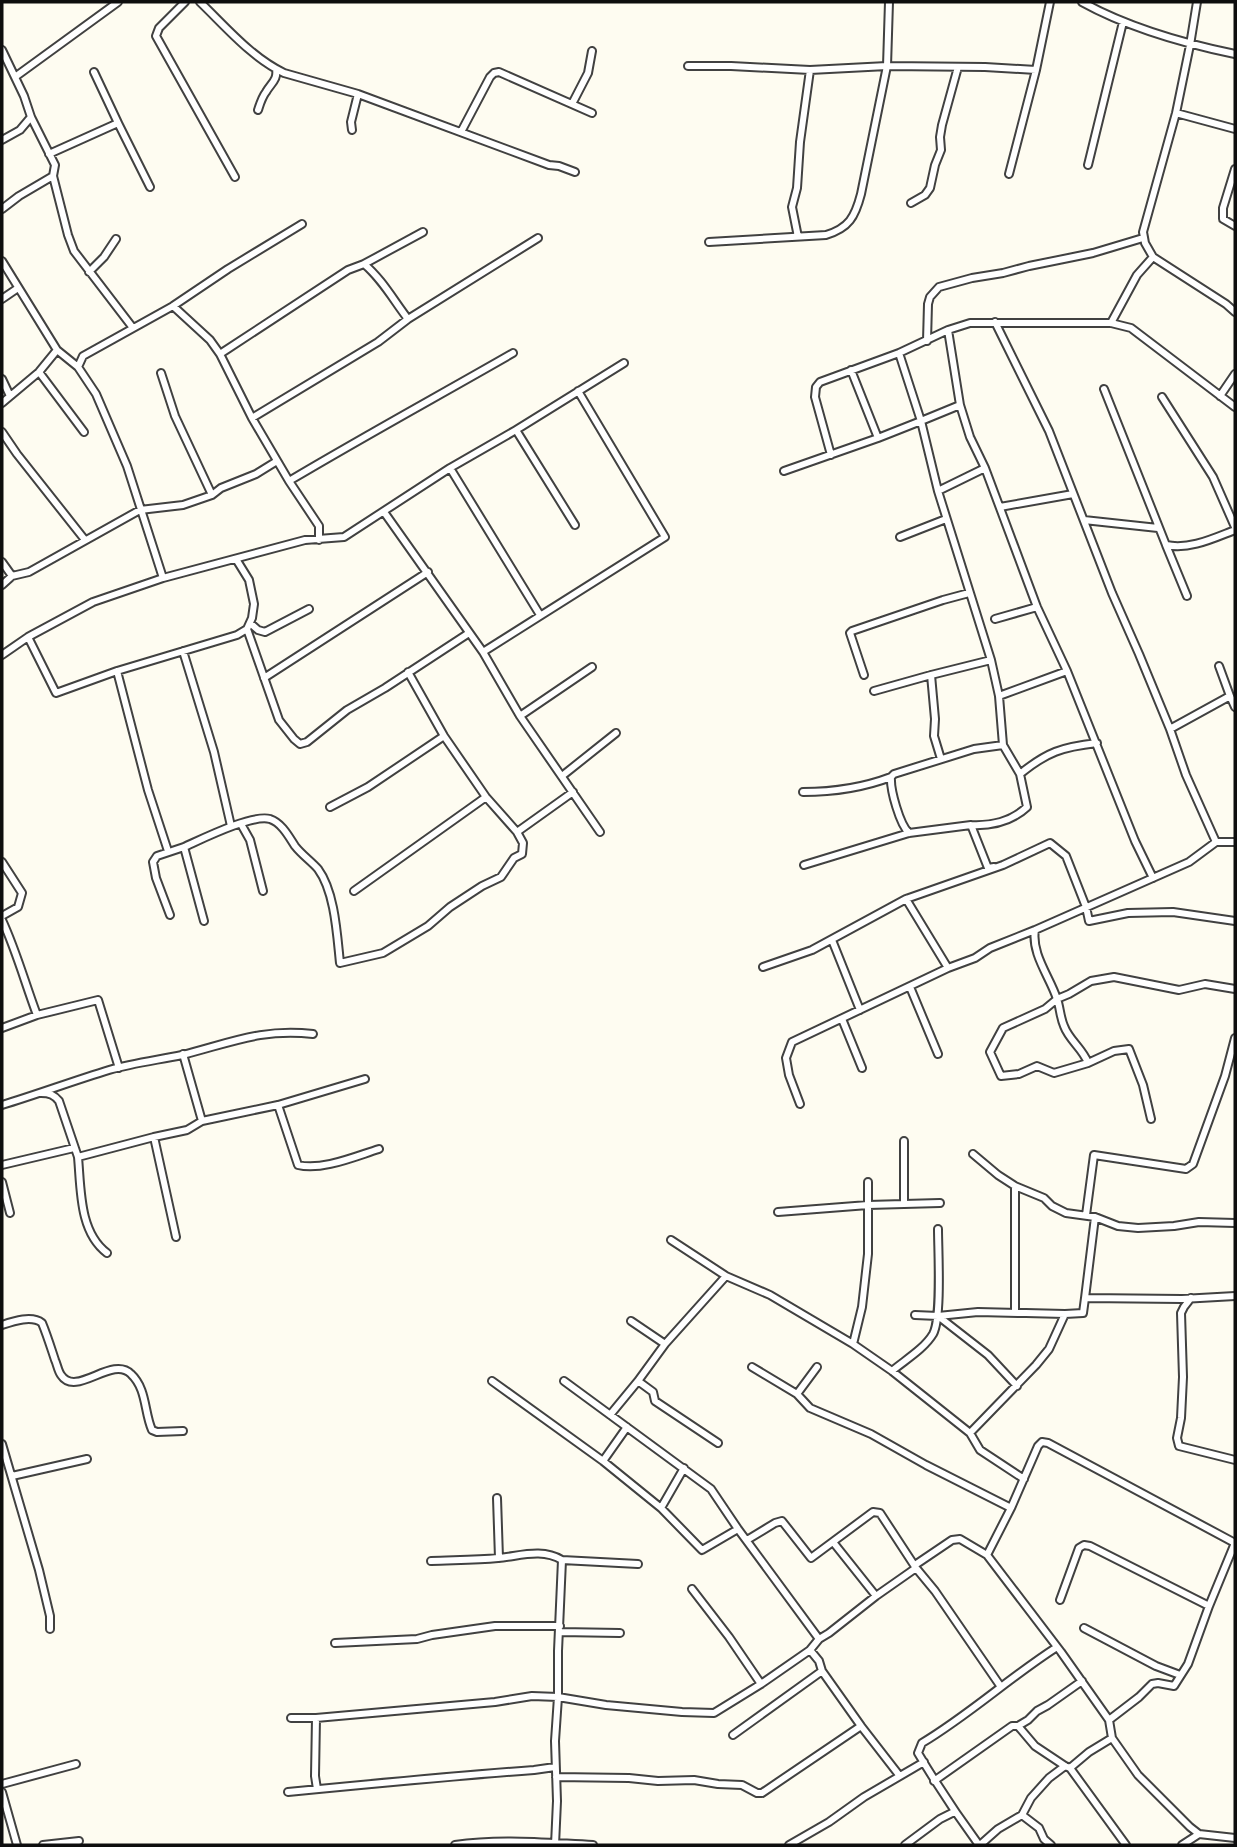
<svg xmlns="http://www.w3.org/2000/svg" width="1237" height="1847" viewBox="0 0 1237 1847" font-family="'Roboto Serif',serif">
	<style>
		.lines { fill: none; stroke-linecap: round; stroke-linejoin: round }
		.minor-casing { stroke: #414141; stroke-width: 10 }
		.minor { stroke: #fff; stroke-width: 6 }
	</style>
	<rect width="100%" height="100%" fill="#fefcf1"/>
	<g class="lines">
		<g class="minor-casing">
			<path id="minor" d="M 185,2 L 159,28 L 156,36 L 235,177
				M 200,2 C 226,27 251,57 284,73 L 358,94 L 549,165 L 559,166 L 575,172
				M 1082,2 C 1129,28 1182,43 1235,54
				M 1197,2 L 1190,45 L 1176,113 L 1143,232 L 1145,243 L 1153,257 L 1226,304 L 1235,312
				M 2,50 L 24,96 L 31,117 L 55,165 L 53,176 L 68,235 L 74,251 L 133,328
				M 688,66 L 731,66 L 810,70 L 887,66 L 985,67 L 1036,70
				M 15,77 L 118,2
				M 572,104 L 588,73 L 592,51
				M 258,110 C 260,104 262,97 266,92 C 271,83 278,80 276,69
				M 1176,113 L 1235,129
				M 118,123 L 150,187
				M 352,130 L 351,122 L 358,94
				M 461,132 L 490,77 L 494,73 L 499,72 L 592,113
				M 2,140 L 20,130 L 31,117
				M 49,154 L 118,123 L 94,72
				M 1088,165 L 1123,22
				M 1235,169 L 1223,208 L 1223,219 L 1235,226
				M 1009,174 L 1036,70 L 1050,2
				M 911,203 L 925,195 L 930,188 L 935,165 L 941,150 L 940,137 L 942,125 L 958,67
				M 2,209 L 19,196 L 53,176
				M 798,237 L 792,207 L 797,188 L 800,142 L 810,70
				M 709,242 L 826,235 C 849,228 855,217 861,194 L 887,66 L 889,2
				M 2,261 L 57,350 L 78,367 L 96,394 L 127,466 L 163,578
				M 364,264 L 423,232
				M 89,272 L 104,257 L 116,239
				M 2,299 L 18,288
				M 173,306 L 210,340 L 220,354 L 252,418 L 289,481 L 319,526 L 319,540
				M 995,322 L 1049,431 L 1112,593 L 1139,654 L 1170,729 L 1186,775 L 1216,842
				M 1111,323 L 1137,275 L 1153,257
				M 948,330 L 960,405 L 970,437 L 985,468 L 1037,607 L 1067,671 L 1135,841 L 1153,878
				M 927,341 L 928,304 L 930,297 L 939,287 L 972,278 L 1003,273 L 1029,266 L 1093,253 L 1143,238
				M 220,354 L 348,270 L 364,264 C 382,279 394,301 408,319
				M 78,367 L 83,356 L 173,306 L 228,269 L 302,224
				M 851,370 L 878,438
				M 39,372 L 84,432
				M 161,373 L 175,416 L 212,495
				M 2,379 L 10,396
				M 1104,389 L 1166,545 C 1190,550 1214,538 1235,530
				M 1220,396 L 1235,374
				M 1162,397 L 1213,477 L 1235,527
				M 2,403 L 39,372 L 57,350
				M 960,405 L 921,421 L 938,491 L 991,660 L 999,696 L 1067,671
				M 252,418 L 378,342 L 408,319 L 538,238
				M 516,430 L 575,525
				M 2,432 L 17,454 L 85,540
				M 831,455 L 815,397 L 816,387 L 820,382 L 899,353 L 948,330 L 970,323 L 1111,323 L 1131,328 L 1235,407
				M 450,468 L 540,615
				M 784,471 L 878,438 L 921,421 L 899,353
				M 289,481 C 363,437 438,396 513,353
				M 938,491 L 985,468
				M 1000,507 L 1073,494
				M 384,512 L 483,652 L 520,716 L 600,832
				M 1084,520 L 1158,528
				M 900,537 L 946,519
				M 1166,545 L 1187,596
				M 2,562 L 12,576
				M 2,585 L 12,576 L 29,572 L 140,510 L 183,505 L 212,495 L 221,488 L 256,474 L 277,461
				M 995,619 L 1037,607
				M 250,623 L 258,630 L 265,632 L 309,609
				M 247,629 L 279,720 L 294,739 L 300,744 L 307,742 L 347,710 L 385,688 L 469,633
				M 28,637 L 56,693 L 117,671 L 237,635 L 247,629 L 252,618 L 254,604 L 249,580 L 236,559
				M 183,651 L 214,752 L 231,826
				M 483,652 L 665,537 L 578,391
				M 2,655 L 28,637 L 93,602 L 163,578 L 305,540 L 344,537 L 450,468 L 516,430 L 624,363
				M 1219,666 L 1230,696
				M 117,671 L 148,790 L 168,851
				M 864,675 L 850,633 L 852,631 L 943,600 L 969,593
				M 931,675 L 935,719 L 934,736 L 941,759
				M 264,678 L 428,572
				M 874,691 L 931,675 L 991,660
				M 520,716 L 592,667
				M 1170,729 L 1230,696 L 1235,707
				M 1020,774 C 1047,752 1062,747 1097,743
				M 562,776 L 616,733
				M 803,792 C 834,792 862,788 891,777
				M 330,807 L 368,787 L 444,736
				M 241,824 L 250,840 L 263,891
				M 971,825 C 992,826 1012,821 1027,807 L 1020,774 L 1003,745 L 999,696
				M 517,832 L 573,792
				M 909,833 C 900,825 890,790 891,777 L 894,774 L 974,749 L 1003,745
				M 184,847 C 202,839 252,814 270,819 C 282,823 289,837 295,846 C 302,855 311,861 318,869 C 335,892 337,935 340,963 L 383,953 L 428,926 L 450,907 L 482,886 L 501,877 L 514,858 L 522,854 L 523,843 L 517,832 L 486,797 L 444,736 L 408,672
				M 2,862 L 22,893 L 18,907 L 2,916
				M 804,865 L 909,833 L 971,825 L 988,868 L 994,867
				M 354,891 L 486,797
				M 170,915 L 156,878 L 153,862 L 157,856 L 184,847 L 204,921
				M 2,920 C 16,950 25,983 37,1015 L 2,1028
				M 1035,930 C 1031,954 1050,977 1057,999 C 1060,1007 1060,1017 1064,1026 C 1069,1040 1083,1049 1088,1063 L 1114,1051 L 1129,1049 L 1143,1085 L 1151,1119
				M 832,940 L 860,1010
				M 763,967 L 812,950 L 906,899
				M 948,968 L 906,899 L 1003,865 L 1050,843 L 1066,856 L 1086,907 L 1089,921 L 1128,913 L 1173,912 L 1235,921
				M 910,987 L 938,1054
				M 37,1015 L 98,1000 L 119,1068
				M 842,1019 L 862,1068
				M 183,1054 L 202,1121
				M 1088,1063 L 1054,1073 L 1037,1066 L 1019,1074 L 1001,1076 L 990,1052 L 1003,1028 L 1045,1009 L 1057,999 L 1069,994 L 1091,981 L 1114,977 L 1179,990 L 1205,984 L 1235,989
				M 41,1093 C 50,1093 54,1095 59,1101 L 78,1157 L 154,1137 L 187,1130 L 202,1121 L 278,1105 L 298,1165 C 322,1171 356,1156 379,1149
				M 800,1104 L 789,1075 L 786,1058 L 792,1042 L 948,968 L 975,958 L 990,948 L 1035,930 L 1189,862 L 1216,842 L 1235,842
				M 2,1105 C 38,1094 73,1081 109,1070 C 133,1063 158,1060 182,1055 C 230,1043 262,1028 313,1034
				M 278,1105 L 365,1079
				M 154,1137 L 176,1237
				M 973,1154 L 998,1175 L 1015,1186 L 1044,1198 L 1052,1206 L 1066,1213 L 1095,1217 L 1118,1226 L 1138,1228 L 1174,1226 L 1199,1222 L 1235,1223
				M 78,1157 C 81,1189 79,1232 107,1253
				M 2,1165 L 74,1148
				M 2,1182 L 10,1213
				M 868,1182 L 868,1205 L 940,1203
				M 1015,1186 L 1015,1313
				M 904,1204 L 904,1141
				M 778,1212 L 868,1205 L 868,1254 L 862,1307 L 853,1344
				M 1086,1215 L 1094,1155 L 1186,1169 L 1193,1164 L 1225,1076 L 1235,1038
				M 671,1240 L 726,1276 L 770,1295 L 853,1344 L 892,1371 L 970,1433 L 980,1450 L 1024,1479
				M 1085,1298 L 1095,1217
				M 1191,1298 L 1184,1307 L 1181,1313 L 1183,1377 L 1181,1418 L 1177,1438 L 1179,1446 L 1235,1460
				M 1065,1314 L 1083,1313 L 1085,1298 L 1182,1299 L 1235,1296
				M 915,1315 L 938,1316 L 978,1312 L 1065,1314 L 1049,1349 L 1036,1365 L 970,1433
				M 938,1316 L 988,1355 L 1017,1386
				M 631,1321 L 665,1344 L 726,1276
				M 2,1325 C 14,1321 32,1315 42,1323 C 47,1335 51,1348 55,1360 C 57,1364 58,1371 61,1375 C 76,1398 112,1355 131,1374 C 147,1389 144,1412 152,1430 L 157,1432 L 183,1431
				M 665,1344 L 638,1381 L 653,1392 L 655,1401 L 718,1443
				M 752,1367 L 797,1394 L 810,1408 L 871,1434 L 926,1465 L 1011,1508
				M 892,1371 C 905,1360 924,1349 933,1334 C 942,1318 938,1250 938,1229
				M 492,1381 L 603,1461 L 661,1508 L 702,1550 L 738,1529
				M 564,1381 L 711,1489 L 738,1529 L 819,1639
				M 797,1394 L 817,1367
				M 610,1415 L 638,1381
				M 2,1444 L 39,1570 L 50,1616 L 50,1629
				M 603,1461 L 627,1427
				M 12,1476 L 87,1459
				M 497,1498 L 499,1558
				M 661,1508 L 684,1468
				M 747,1540 L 775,1523 L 782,1521 L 811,1558 L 873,1512 L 880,1513 L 916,1568 L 935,1591 L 1001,1687
				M 833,1542 L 876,1596
				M 987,1555 L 1061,1652 L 1109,1720 L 1112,1738 L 1138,1775 L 1190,1827 L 1199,1834
				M 562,1560 L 638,1564
				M 431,1561 C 453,1560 476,1560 498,1558 C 520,1556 542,1548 562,1560 L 558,1651 L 558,1697 L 555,1741 L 557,1801 L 555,1845
				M 915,1565 L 952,1540 L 960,1539 L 987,1555 L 1011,1508 L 1038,1446 L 1042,1442 L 1048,1443 L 1235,1543
				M 692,1589 L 729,1637 L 761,1684
				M 1060,1600 L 1079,1548 L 1084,1545 L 1090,1546 L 1209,1606 L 1235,1543
				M 1084,1628 L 1156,1666 L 1180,1675
				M 560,1632 L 620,1633
				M 335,1643 L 417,1639 L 432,1635 L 495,1626 L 560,1626
				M 810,1650 L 819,1661 L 822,1671 L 861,1726 L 899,1775
				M 291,1718 L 316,1718 L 495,1702 L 532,1696 L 558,1697 L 606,1705 L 682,1712 L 714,1713 L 761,1684 L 810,1650 L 819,1639 L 829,1633 L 876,1596 L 916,1568
				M 316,1718 L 315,1776 L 317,1789
				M 1109,1720 L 1139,1697 L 1152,1684 L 1158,1683 L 1174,1686 L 1188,1664 L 1209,1606
				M 1018,1726 L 1028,1720 L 1037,1711 L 1048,1705 L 1082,1681
				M 733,1735 L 822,1671
				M 1112,1738 L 1089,1752 L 1070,1768 L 1126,1845
				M 556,1777 L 629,1778 L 658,1781 L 694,1780 L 718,1784 L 742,1785 L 757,1793 L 762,1793 L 861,1726
				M 934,1781 L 1012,1726 L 1018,1726 L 1035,1746 L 1065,1766 L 1070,1768
				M 2,1784 L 76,1764
				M 2,1792 L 17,1845
				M 288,1792 C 370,1784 452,1776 534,1770 L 555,1767
				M 1022,1815 L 1039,1828 L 1044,1839 L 1051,1845
				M 43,1845 L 79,1841
				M 455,1845 C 500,1838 548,1843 593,1845
				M 789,1845 L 829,1822 L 864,1797 L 924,1762
				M 905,1845 L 940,1819 L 954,1812
				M 979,1845 C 957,1815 937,1785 918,1753 L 922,1743 C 969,1715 1010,1677 1057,1647
				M 980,1845 L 998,1829 L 1022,1815 L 1031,1798 L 1049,1778 L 1065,1766
				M 1182,1845 L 1199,1834 L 1235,1838"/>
		</g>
		<use href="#minor" class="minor"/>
	</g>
	<rect width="1237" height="1847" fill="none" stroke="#0e0e0e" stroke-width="7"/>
</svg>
